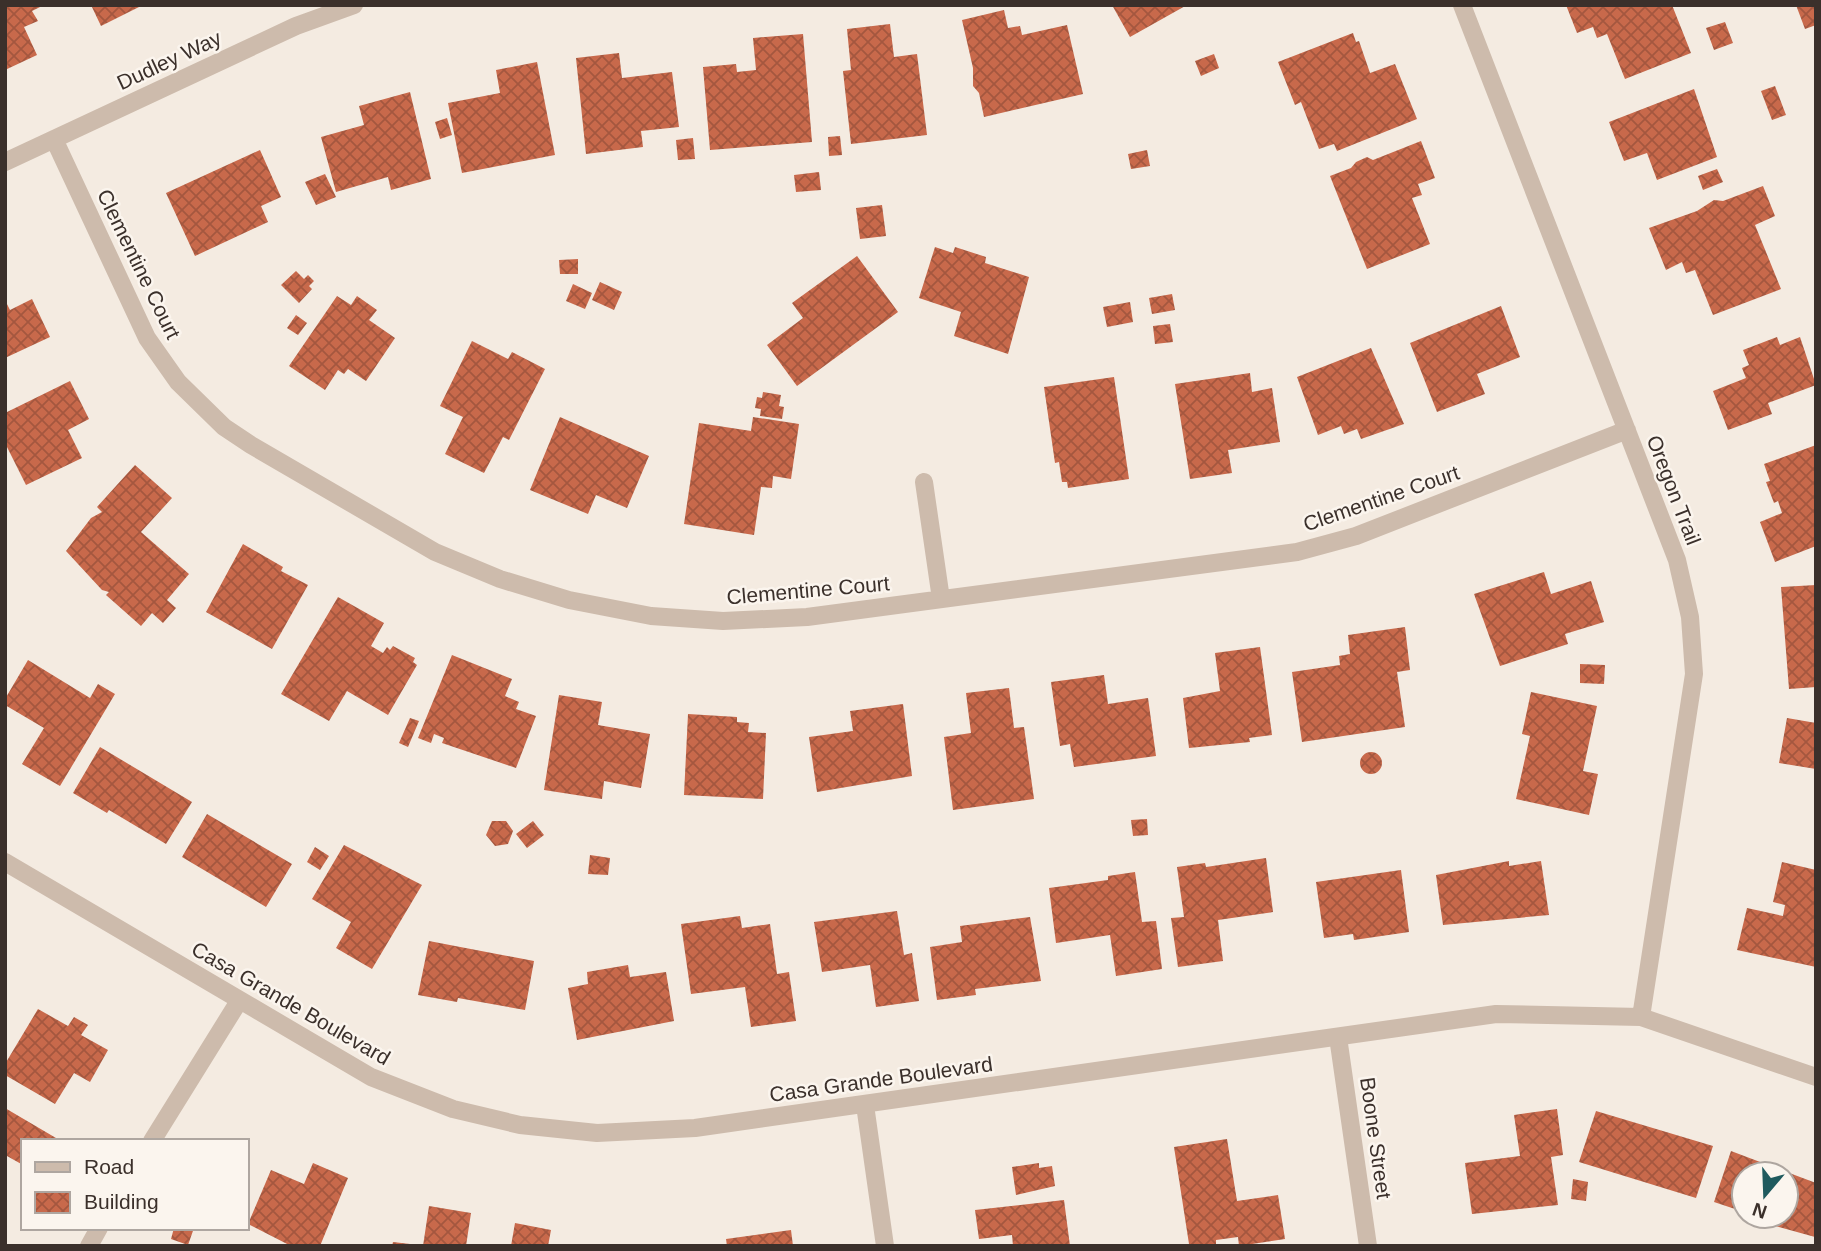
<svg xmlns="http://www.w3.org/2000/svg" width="1821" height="1251" viewBox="0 0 1821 1251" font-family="Helvetica,sans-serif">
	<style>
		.building { fill: url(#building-cross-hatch) }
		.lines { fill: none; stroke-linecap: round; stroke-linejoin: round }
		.street { stroke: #cdbbac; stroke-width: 18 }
		.labels { text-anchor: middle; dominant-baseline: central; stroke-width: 5; stroke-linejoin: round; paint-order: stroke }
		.street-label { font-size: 21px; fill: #3b302b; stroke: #fbf5ee }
	</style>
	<defs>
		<pattern id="building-cross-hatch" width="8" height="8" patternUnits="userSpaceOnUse" patternTransform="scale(1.75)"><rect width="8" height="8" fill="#c8694b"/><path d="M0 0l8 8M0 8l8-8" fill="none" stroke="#a4573f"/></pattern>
	</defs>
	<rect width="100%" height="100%" fill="#f4ebe1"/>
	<path class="building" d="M 5,5 L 44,5 L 32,11 L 38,21 L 24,27 L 37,55 L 5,70 Z
		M 91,5 L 143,5 L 101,26 Z
		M 1112,5 L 1187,5 L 1130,37 Z
		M 1566,5 L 1672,5 L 1691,53 L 1625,79 L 1607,34 L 1597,38 L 1593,27 L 1577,33 Z
		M 1796,5 L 1816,5 L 1816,25 L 1805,29 Z
		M 1004,10 L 1008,28 L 1020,26 L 1022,35 L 1067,25 L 1083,94 L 984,117 L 979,93 L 973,86 L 973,68 L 962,20 Z
		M 1725,22 L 1733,43 L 1714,50 L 1706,28 Z
		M 890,24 L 894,57 L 917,54 L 927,135 L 851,144 L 843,71 L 851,70 L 847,29 Z
		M 1353,33 L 1356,42 L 1359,41 L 1370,73 L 1395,64 L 1417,119 L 1337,151 L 1334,144 L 1319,149 L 1301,102 L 1295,105 L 1278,62 Z
		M 803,34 L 812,142 L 710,150 L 703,67 L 736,64 L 737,72 L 756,70 L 753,38 Z
		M 619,53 L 622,78 L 672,72 L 679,127 L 641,131 L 643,147 L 586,154 L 576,58 Z
		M 1214,54 L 1219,68 L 1201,76 L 1195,61 Z
		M 537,62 L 555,155 L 462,173 L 448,103 L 500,93 L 496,70 Z
		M 1775,86 L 1786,115 L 1772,120 L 1761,91 Z
		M 1694,89 L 1717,157 L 1657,180 L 1647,153 L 1624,161 L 1609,122 Z
		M 410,92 L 431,179 L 391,190 L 388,177 L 336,192 L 321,137 L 364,125 L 359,106 Z
		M 447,118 L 452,135 L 440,139 L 435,122 Z
		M 840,136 L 842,155 L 829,156 L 828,137 Z
		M 693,138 L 695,159 L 678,160 L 676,140 Z
		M 1421,141 L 1435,178 L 1418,184 L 1422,195 L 1412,198 L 1430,244 L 1367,269 L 1330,176 L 1351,168 L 1356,162 L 1367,157 L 1373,160 Z
		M 260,150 L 281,197 L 261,206 L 268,222 L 195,256 L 166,193 Z
		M 1147,150 L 1150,166 L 1131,169 L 1128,154 Z
		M 1717,169 L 1723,182 L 1703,190 L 1698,176 Z
		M 819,172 L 821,190 L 796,192 L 794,175 Z
		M 325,174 L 336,197 L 316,205 L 305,182 Z
		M 1763,186 L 1775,216 L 1755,225 L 1781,289 L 1713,315 L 1695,270 L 1686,273 L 1682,262 L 1666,270 L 1649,228 L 1697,211 L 1714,200 L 1723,201 Z
		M 882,205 L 886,236 L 860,239 L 856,208 Z
		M 935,247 L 953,253 L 955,247 L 986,257 L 985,263 L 1029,277 L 1008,354 L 954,336 L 961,312 L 919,298 Z
		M 857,256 L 898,312 L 797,386 L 767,345 L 803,318 L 792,303 Z
		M 578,259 L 578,274 L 560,274 L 559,260 Z
		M 296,271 L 304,279 L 308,275 L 314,281 L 309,286 L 312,289 L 299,303 L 281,285 Z
		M 600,282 L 622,292 L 614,310 L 592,300 Z
		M 573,284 L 592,293 L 585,309 L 566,301 Z
		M 1172,294 L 1175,310 L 1152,314 L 1149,298 Z
		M 337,296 L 351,305 L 357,296 L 377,310 L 369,320 L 395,338 L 366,381 L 348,369 L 344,374 L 338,370 L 325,390 L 289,366 Z
		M 32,299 L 50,337 L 5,358 L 5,300 L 10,310 Z
		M 1130,302 L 1133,322 L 1107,327 L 1103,307 Z
		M 1501,306 L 1520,357 L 1477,374 L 1485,394 L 1437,412 L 1410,343 Z
		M 296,315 L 307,323 L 298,335 L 287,328 Z
		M 1170,324 L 1173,342 L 1155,344 L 1153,326 Z
		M 1777,337 L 1780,345 L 1800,337 L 1816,385 L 1768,403 L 1772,414 L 1728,430 L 1713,391 L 1746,378 L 1742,368 L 1749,365 L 1743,350 Z
		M 472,341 L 508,359 L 512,352 L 545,369 L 509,440 L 503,437 L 484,473 L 445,454 L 463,417 L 440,406 Z
		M 1371,348 L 1404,424 L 1361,439 L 1357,429 L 1344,434 L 1341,426 L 1318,435 L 1297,377 Z
		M 1250,373 L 1252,392 L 1272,388 L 1280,442 L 1228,450 L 1232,473 L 1190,479 L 1175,384 Z
		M 1114,377 L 1129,479 L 1068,488 L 1067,482 L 1062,482 L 1059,462 L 1055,463 L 1044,387 Z
		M 70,381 L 89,419 L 68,430 L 82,458 L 26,485 L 5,443 L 5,413 Z
		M 763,392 L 781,395 L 779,406 L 784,407 L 782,419 L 760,416 L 761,409 L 755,408 L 757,397 L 762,398 Z
		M 560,417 L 649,456 L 627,508 L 596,495 L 588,514 L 530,490 Z
		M 753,417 L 799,424 L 791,479 L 773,476 L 772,488 L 761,487 L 754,535 L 684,524 L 699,423 L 751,431 Z
		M 1816,445 L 1816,546 L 1775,562 L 1760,522 L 1782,513 L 1778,501 L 1774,503 L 1766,482 L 1770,481 L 1764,464 Z
		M 135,465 L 172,498 L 141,532 L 189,574 L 167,600 L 176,608 L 163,623 L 152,613 L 141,626 L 106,595 L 109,592 L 102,590 L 66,551 L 91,518 L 102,512 L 97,507 Z
		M 243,544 L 283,567 L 281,571 L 308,585 L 272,649 L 206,612 Z
		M 1544,572 L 1551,594 L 1591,581 L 1604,622 L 1565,634 L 1568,644 L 1500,666 L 1474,594 Z
		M 1816,585 L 1816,687 L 1789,689 L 1781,587 Z
		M 338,597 L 384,623 L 371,646 L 383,653 L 387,647 L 390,650 L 393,646 L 415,658 L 413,662 L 417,665 L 388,715 L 347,691 L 329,721 L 281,694 Z
		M 1405,627 L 1410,670 L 1397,672 L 1405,727 L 1302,742 L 1292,672 L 1340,665 L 1339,656 L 1350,654 L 1348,635 Z
		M 1260,647 L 1272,735 L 1249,738 L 1250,742 L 1189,748 L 1183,698 L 1220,691 L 1215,653 Z
		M 452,655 L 512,679 L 505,696 L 519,702 L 516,709 L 536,716 L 516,768 L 442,743 L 444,738 L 434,734 L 431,743 L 418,738 Z
		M 28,660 L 90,698 L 98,684 L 115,694 L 60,786 L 22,764 L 44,728 L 5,705 L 5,699 Z
		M 1580,664 L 1605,665 L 1604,684 L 1580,683 Z
		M 1104,675 L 1108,704 L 1148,698 L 1156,756 L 1074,767 L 1070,744 L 1060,746 L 1051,682 Z
		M 1009,688 L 1014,728 L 1024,727 L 1034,799 L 953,810 L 944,737 L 971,733 L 966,693 Z
		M 1531,692 L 1597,706 L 1583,771 L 1598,774 L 1589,815 L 1516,799 L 1530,736 L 1522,734 Z
		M 559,695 L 602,702 L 598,725 L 650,734 L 641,788 L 604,781 L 602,799 L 544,790 Z
		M 903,704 L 912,776 L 817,792 L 809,737 L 853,731 L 850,711 Z
		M 688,714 L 737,717 L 737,722 L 749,723 L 748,732 L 766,733 L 763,799 L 684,795 Z
		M 410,718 L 419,721 L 408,747 L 399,743 Z
		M 1787,718 L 1816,723 L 1816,769 L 1779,763 Z
		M 100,747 L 192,802 L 166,844 L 109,810 L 107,813 L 73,793 Z
		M1360 763a11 11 0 1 1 22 0a11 11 0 1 1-22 0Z
		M 207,814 L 292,864 L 266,907 L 182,857 Z
		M 1147,819 L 1148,835 L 1133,836 L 1131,820 Z
		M 492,821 L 506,821 L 513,831 L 508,844 L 495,846 L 486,835 Z
		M 533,821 L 544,835 L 527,848 L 516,834 Z
		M 344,845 L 422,885 L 372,969 L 336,948 L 351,922 L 312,899 Z
		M 315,847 L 329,856 L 320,870 L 307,862 Z
		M 590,855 L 610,858 L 608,875 L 588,874 Z
		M 1266,858 L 1273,912 L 1218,920 L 1223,961 L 1178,967 L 1171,918 L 1184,917 L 1177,867 L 1205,863 L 1206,867 Z
		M 1509,861 L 1509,866 L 1541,861 L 1549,915 L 1443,925 L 1436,875 Z
		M 1782,862 L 1816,870 L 1816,967 L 1737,950 L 1747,908 L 1783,916 L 1785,905 L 1773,902 Z
		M 1401,870 L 1409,932 L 1354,940 L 1353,934 L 1324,938 L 1316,882 Z
		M 1135,872 L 1142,922 L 1156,921 L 1162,969 L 1116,976 L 1110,935 L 1056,943 L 1049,888 L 1108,880 L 1108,876 Z
		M 897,911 L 904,955 L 912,953 L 919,1001 L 876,1007 L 870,965 L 822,972 L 814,922 Z
		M 740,916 L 742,928 L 770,924 L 777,974 L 789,972 L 796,1021 L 751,1027 L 745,987 L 691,994 L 681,924 Z
		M 1030,917 L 1041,981 L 975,989 L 976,995 L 937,1000 L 930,947 L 962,942 L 960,926 Z
		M 429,941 L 534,961 L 525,1010 L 458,998 L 457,1002 L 418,995 Z
		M 628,965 L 630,977 L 666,972 L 674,1021 L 577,1040 L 568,988 L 588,984 L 587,972 Z
		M 38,1009 L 68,1026 L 74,1017 L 88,1025 L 81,1035 L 108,1050 L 90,1082 L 74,1073 L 55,1104 L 5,1075 L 5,1064 Z
		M 5,1108 L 56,1138 L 55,1141 L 23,1141 L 23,1165 L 7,1156 L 5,1159 Z
		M 1557,1109 L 1563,1155 L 1551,1157 L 1558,1205 L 1472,1214 L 1465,1163 L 1520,1156 L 1514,1115 Z
		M 1596,1111 L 1713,1146 L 1696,1198 L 1579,1162 Z
		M 1227,1139 L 1237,1201 L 1278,1195 L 1285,1239 L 1239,1246 L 1238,1237 L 1216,1240 L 1216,1246 L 1189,1244 L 1174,1147 Z
		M 1731,1151 L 1816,1183 L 1815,1237 L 1750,1219 L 1751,1216 L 1786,1216 L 1786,1174 L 1744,1174 L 1744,1212 L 1714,1202 Z
		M 313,1163 L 348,1178 L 320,1246 L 291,1246 L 248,1224 L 271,1170 L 304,1184 Z
		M 1039,1163 L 1039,1168 L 1052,1166 L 1055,1186 L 1016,1195 L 1012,1167 Z
		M 1573,1179 L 1588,1182 L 1586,1201 L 1571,1199 Z
		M 1064,1200 L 1070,1246 L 1013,1246 L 1012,1235 L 979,1239 L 975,1210 Z
		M 429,1206 L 471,1213 L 466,1246 L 423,1246 Z
		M 515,1223 L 551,1230 L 548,1246 L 511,1246 Z
		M 174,1228 L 194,1228 L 188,1245 L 171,1239 Z
		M 791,1230 L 793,1246 L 727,1246 L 726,1239 Z
		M 393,1242 L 410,1244 L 410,1246 L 392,1246 Z"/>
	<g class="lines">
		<path class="street" d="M 1462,5 L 1677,560 L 1690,617 L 1694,674 L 1641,1017
			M 54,139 L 147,338 L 178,382 L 224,427 L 251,445 L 435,552 L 500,579 L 569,600 L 651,616 L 723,621 L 807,617 L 1297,552 L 1356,536 L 1627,430
			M 5,162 L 296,26 L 354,5
			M 924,482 L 941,599
			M 5,862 L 371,1077 L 453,1109 L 520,1125 L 597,1133 L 695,1128 L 1496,1014 L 1641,1017 L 1816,1077
			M 1338,1037 L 1368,1246
			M 865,1105 L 885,1246
			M 152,1141 L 239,1001
			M 89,1246 L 99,1228"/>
	</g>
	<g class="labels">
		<g class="street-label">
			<text transform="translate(169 60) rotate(-25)">Dudley Way</text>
			<text transform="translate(139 264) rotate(64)">Clementine Court</text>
			<text transform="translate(1674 490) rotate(69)">Oregon Trail</text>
			<text transform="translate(1381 498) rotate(-19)">Clementine Court</text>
			<text transform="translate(808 590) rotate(-5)">Clementine Court</text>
			<text transform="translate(291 1003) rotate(30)">Casa Grande Boulevard</text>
			<text transform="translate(881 1079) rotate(-8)">Casa Grande Boulevard</text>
			<text transform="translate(1376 1138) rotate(82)">Boone Street</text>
		</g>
	</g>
	<rect width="1821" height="1251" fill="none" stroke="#3b302b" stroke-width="14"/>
	<rect x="21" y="1139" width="228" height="91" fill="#fbf5ee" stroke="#aea6a0" stroke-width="2"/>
	<rect x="35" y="1162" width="35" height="10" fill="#cdbbac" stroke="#aea6a0" stroke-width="2"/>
	<text x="84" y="1174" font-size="21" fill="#3b302b">Road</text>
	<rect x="35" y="1192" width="35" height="21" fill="url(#building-cross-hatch)" stroke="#aea6a0" stroke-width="2"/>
	<text x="84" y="1209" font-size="21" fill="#3b302b">Building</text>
	<g transform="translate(1765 1195) rotate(199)"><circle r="33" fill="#fbf5ee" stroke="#aea6a0" stroke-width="2"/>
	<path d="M0-5L12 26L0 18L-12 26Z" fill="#1f5a5e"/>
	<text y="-10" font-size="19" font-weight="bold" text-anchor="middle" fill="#3b302b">N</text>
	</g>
</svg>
